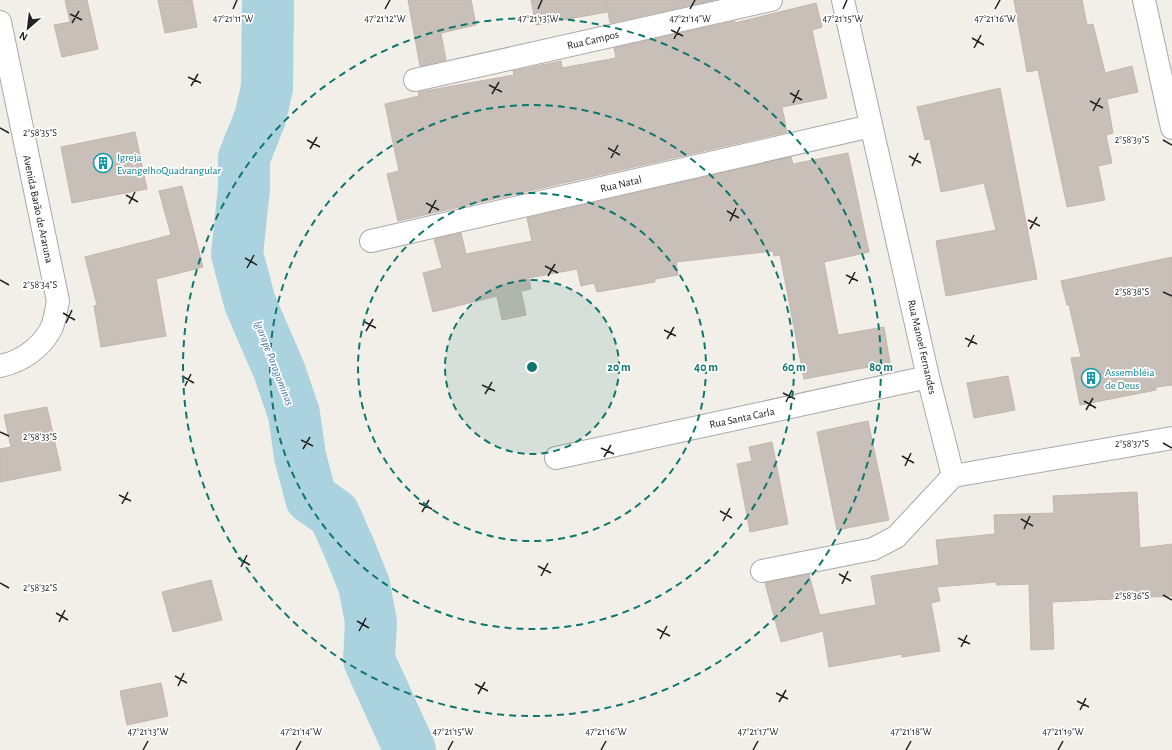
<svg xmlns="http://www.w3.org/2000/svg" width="1172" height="750" viewBox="0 0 1172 750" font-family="'Alegreya Sans',sans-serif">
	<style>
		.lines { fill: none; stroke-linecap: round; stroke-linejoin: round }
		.river { stroke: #aad3df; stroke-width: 52 }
		.building { fill: #c7bfb8; stroke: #c4b6ab }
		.minor-casing { stroke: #a9a9a9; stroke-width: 24 }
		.minor { stroke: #fff; stroke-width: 22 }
		.ticks { fill: none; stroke: #222; stroke-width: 1.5 }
		.ring { fill: none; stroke: #0f766e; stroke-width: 2; stroke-dasharray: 7 5 }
		.labels { text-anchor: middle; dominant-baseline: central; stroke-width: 3.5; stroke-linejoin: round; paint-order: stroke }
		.street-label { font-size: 11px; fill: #222; stroke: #fff }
		.culture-label { font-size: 11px; fill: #0d838f; stroke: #fff; text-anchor: start }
		.water-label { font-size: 12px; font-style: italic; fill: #4a7aab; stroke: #fff }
		.ticks-label { font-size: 10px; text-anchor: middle; fill: #222; stroke: #fff; stroke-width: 3.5; stroke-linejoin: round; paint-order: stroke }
		.centre { fill: #0f766e; stroke: #fff; stroke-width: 2 }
		.ring-label { font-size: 12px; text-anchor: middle; font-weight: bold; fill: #0f766e; stroke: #fff; stroke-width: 3.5; stroke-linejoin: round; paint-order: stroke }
	</style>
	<rect width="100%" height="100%" fill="#f2efe9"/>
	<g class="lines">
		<path class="river" d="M 268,0 L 267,88 L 260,118 L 244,158 L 244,188 L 237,254 L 250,303 L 279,370 L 294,414 L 300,456 L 311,498 L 334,514 L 350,550 L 364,585 L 371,622 L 369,660 L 410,750"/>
	</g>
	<path class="building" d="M 65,0 L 87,0 L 98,49 L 62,57 L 54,25 L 70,22 Z
		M 158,0 L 192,0 L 197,27 L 165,33 Z
		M 408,0 L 471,0 L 476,25 L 441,33 L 446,60 L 420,66 Z
		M 531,0 L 714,0 L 610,23 L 606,1 L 607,12 L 536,25 Z
		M 1014,0 L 1082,0 L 1087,25 L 1093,24 L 1105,73 L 1132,66 L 1138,92 L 1107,99 L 1113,133 L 1106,135 L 1112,163 L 1098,166 L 1105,200 L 1067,207 L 1038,70 L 1027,72 Z
		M 816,3 L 822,27 L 812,30 L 827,98 L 782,107 L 787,132 L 398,221 L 387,174 L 399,171 L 385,104 L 419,96 L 418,92 L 425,91 L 514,75 L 513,71 L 561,61 L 562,68 L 616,58 L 614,48 L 735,21 L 735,23 Z
		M 1000,88 L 1037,279 L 946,296 L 936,241 L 996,230 L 984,183 L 941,192 L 930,139 L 925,140 L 917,107 Z
		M 135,132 L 147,189 L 72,203 L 61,147 Z
		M 848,153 L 869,252 L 824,262 L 838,335 L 884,327 L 890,363 L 804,379 L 780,255 L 774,256 L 773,251 L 676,262 L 678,275 L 655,279 L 655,282 L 597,292 L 594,283 L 581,286 L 577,269 L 529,278 L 531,289 L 521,291 L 526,315 L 502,320 L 497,296 L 433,312 L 423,273 L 442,268 L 434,239 L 461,233 L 466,254 L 532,241 L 527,218 L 791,157 L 793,164 Z
		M 182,186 L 203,267 L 156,279 L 166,336 L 101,347 L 94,306 L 97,305 L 85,257 L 171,235 L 159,191 Z
		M 1172,257 L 1172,385 L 1156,387 L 1156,390 L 1080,405 L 1071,358 L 1081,357 L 1069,305 L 1067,305 L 1061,281 Z
		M 1008,376 L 1015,410 L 974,418 L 967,383 Z
		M 47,407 L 61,470 L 0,482 L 0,449 L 11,447 L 4,415 Z
		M 868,421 L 889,520 L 837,530 L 817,432 Z
		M 772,442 L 788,524 L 750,532 L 737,464 L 752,461 L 749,447 Z
		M 1137,492 L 1140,548 L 1172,544 L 1172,596 L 1052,602 L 1054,649 L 1031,650 L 1029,584 L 997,585 L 996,582 L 937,587 L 940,601 L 931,603 L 940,651 L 902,657 L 902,654 L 829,667 L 823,631 L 781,642 L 765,583 L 809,574 L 820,616 L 820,615 L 876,605 L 871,576 L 939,565 L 936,540 L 995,534 L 994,515 L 1054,513 L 1053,496 Z
		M 211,580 L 222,620 L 173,632 L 162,592 Z
		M 161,683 L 168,716 L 127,725 L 120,691 Z"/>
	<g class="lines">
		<g class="minor-casing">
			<path id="minor" d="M 1144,0 L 1172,128
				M 0,22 L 58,301 C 56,310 55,321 51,329 C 41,348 21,362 0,366
				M 415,80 L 771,0
				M 371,241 L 871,126
				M 556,458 L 928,377
				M 953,476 L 1172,438
				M 762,571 L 873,549 L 896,537 L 953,476 L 928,377 L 843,0"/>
		</g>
		<use href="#minor" class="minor"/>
	</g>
	<path class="ticks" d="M 233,9 L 237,0M 385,9 L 390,0M 538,9 L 542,0M 690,9 L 695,0M 843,9 L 847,0M 995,9 L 1000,0M 70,14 L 82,20M 72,23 L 79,11M 671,30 L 683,36M 972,38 L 984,45M 674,39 L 680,27M 974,48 L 981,35M 188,77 L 201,83M 489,85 L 502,92M 191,86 L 198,74M 790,93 L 802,100M 492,94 L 499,82M 1090,101 L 1103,108M 793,103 L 799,90M 1093,111 L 1100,98M 0,128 L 9,133M 307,140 L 320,147M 1163,140 L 1172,145M 608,148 L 620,155M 310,149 L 317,137M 909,156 L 921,163M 611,158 L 618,145M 912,166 L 918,153M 126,195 L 138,202M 426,203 L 439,210M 129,204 L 135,192M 727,211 L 739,218M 429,213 L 436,200M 1028,220 L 1040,226M 730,221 L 736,208M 1030,229 L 1037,217M 245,258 L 257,265M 545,266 L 558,273M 247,268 L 254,255M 846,275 L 858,281M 548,276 L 555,264M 0,280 L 9,285M 849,284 L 855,272M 1163,292 L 1172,296M 63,313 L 75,320M 363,321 L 376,328M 66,323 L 72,310M 664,330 L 676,336M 366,331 L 373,319M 965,338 L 977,344M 667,339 L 674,327M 968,347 L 974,335M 182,376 L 194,383M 482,385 L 495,391M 185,386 L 191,374M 783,393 L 795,399M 485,394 L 492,382M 1084,401 L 1096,408M 786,402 L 792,390M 1086,410 L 1093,398M 0,432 L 9,436M 301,440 L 313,446M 1163,443 L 1172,448M 601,448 L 614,454M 303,449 L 310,437M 902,456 L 914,463M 604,457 L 611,445M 905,466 L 911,453M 119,495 L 131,501M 419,503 L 432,509M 122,504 L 128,492M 720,511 L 732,518M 422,512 L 429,500M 1021,519 L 1033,526M 723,521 L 730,508M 1024,529 L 1030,516M 238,558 L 250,565M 538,566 L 551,573M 241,567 L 247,555M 839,574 L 851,581M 541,576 L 548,563M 0,583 L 9,588M 842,584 L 848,571M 1163,595 L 1172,600M 56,613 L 68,620M 357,621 L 369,628M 59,622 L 65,610M 657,629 L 670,636M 359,631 L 366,618M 958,638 L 970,644M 660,639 L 667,626M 961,647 L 967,635M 175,676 L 187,683M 475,684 L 488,691M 178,686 L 184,673M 776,693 L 788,699M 478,694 L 485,682M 1077,701 L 1089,707M 779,702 L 786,690M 1080,710 L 1086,698M 143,750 L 148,741M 296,750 L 301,741M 448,750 L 453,741M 601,750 L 606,741M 753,750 L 758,741M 906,750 L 911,741M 1058,750 L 1063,741"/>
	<circle cx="532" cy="367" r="87" fill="#0f766e" fill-opacity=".12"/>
	<g class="ring">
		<circle cx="532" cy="367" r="87"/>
		<circle cx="532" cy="367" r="174"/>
		<circle cx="532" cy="367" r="262"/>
		<circle cx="532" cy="367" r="349"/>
	</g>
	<defs>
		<g id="building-ring" transform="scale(1)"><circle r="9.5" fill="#fff" stroke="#0f9aa8" stroke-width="1.5"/><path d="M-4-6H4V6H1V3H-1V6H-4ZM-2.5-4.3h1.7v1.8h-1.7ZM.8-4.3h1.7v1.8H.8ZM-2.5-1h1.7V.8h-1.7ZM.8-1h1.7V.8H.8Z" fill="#0f9aa8"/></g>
	</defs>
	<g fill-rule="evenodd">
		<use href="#building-ring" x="103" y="163"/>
		<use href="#building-ring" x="1091" y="378"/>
	</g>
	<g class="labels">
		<g class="street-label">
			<text transform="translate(593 40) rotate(-13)">Rua Campos</text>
			<text transform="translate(621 184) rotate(-13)">Rua Natal</text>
			<text transform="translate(38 209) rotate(78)">Avenida Barão de Araruna</text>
			<text transform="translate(922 347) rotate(77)">Rua Manoel Fernandes</text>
			<text transform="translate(742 418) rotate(-12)">Rua Santa Carla</text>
		</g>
		<g class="culture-label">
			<text x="117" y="157">Igreja<tspan x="117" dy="13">EvangelhoQuadrangular</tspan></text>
			<text x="1105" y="372">Assembléia<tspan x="1105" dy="13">de Deus</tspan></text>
		</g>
		<g class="water-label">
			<text transform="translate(274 363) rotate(69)">Igarape Paragominas</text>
		</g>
	</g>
	<g class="ticks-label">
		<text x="233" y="22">47°21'11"W</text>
		<text x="385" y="22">47°21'12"W</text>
		<text x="538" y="22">47°21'13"W</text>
		<text x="690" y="22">47°21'14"W</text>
		<text x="843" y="22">47°21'15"W</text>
		<text x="995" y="22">47°21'16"W</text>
		<text x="40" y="136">2°58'35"S</text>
		<text x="1132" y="143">2°58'39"S</text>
		<text x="40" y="288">2°58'34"S</text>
		<text x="1132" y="295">2°58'38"S</text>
		<text x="40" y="440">2°58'33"S</text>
		<text x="1132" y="447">2°58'37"S</text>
		<text x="40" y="591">2°58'32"S</text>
		<text x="1132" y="599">2°58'36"S</text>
		<text x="148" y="735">47°21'13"W</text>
		<text x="301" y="735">47°21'14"W</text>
		<text x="453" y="735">47°21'15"W</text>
		<text x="606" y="735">47°21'16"W</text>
		<text x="758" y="735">47°21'17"W</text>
		<text x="911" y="735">47°21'18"W</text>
		<text x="1063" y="735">47°21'19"W</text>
	</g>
	<circle cx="532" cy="367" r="6" class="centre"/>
	<g class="ring-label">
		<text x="619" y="371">20 m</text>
		<text x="706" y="371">40 m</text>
		<text x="794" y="371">60 m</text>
		<text x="881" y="371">80 m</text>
	</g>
	<g transform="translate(28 28) rotate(208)" stroke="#ffffff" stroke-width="3" paint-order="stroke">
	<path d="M0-3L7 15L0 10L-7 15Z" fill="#222222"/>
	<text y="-6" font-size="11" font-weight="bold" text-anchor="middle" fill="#222222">N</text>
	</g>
</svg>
